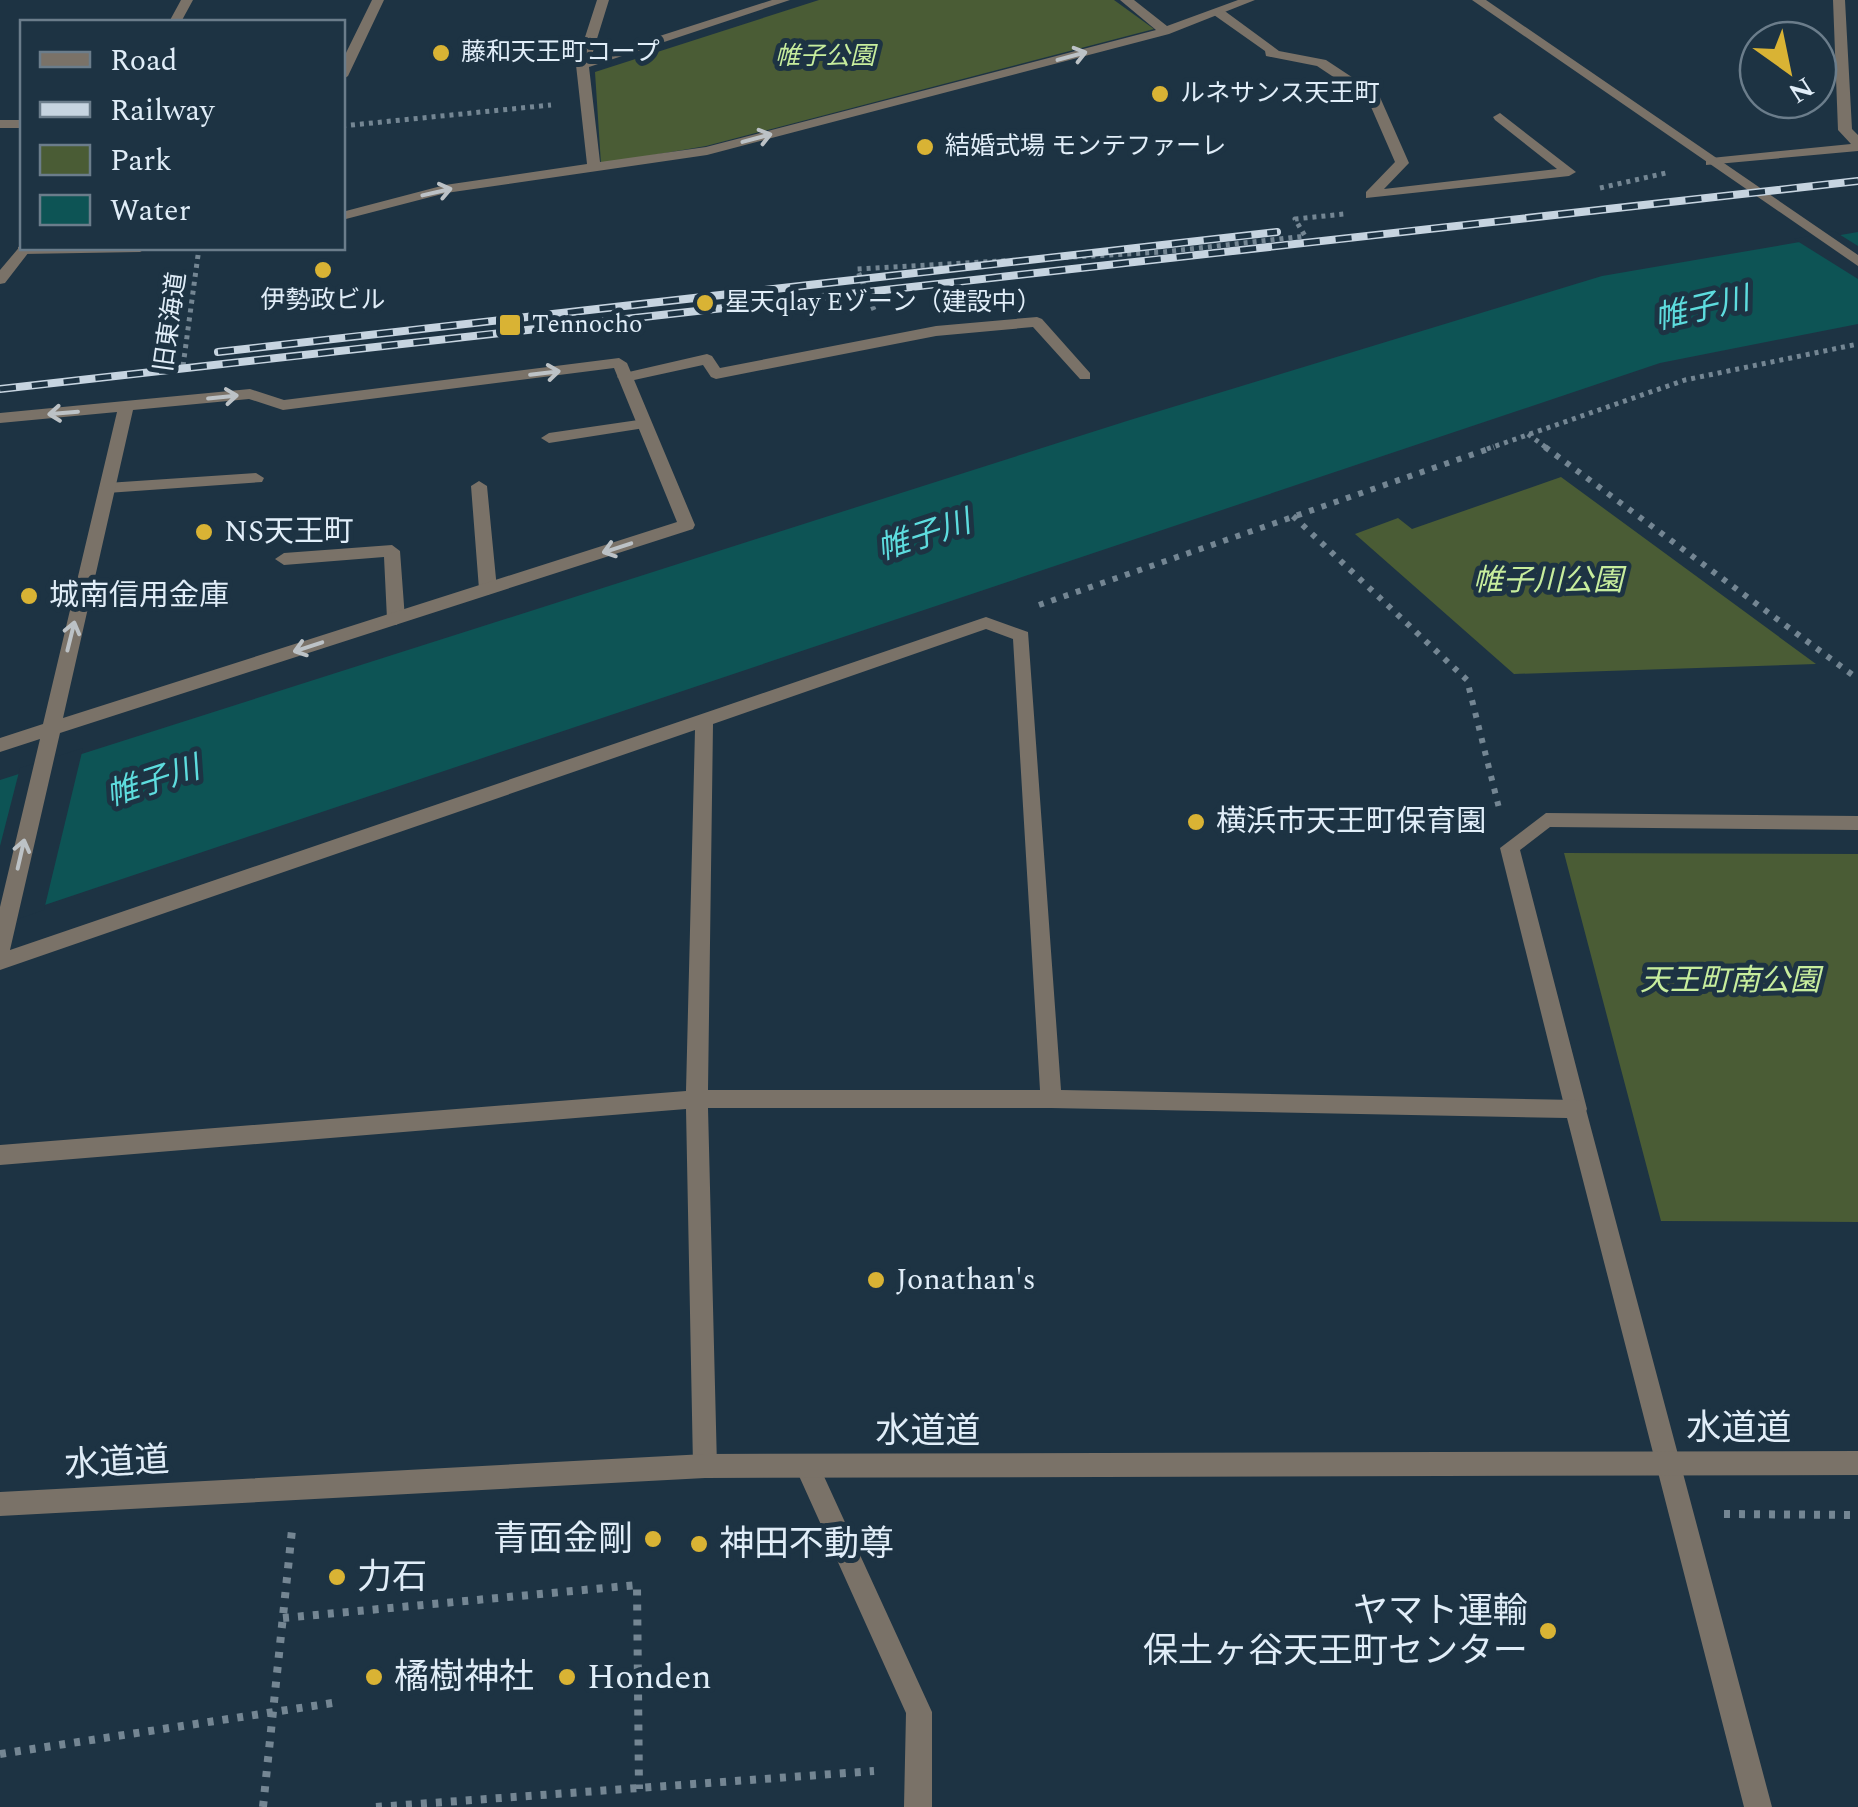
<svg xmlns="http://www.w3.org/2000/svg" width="1858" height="1807" viewBox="0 0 1858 1807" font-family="Spectral,'Noto Sans JP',serif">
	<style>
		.green { fill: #4a5c35 }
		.water { fill: #0d5455 }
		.pier { fill: #1d3343 }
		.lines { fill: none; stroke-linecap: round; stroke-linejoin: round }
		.path-far2 { stroke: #748693; stroke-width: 5; stroke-dasharray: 4 5; stroke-linecap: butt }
		.path-far1 { stroke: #748693; stroke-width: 6; stroke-dasharray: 5 8; stroke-linecap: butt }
		.path { stroke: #748693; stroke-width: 8; stroke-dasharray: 6 9; stroke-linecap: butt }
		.service { fill: #7a7268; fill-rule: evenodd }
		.minor { fill: #7a7268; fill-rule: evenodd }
		.tertiary { fill: #7a7268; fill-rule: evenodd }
		.rail-casing { stroke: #c6d4e0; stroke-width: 8 }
		.rail { stroke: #1d3343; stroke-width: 5; stroke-dasharray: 16; stroke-linecap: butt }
		.oneway { stroke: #bcc2c6 }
		.poi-dot { fill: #d9b334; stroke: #1d3343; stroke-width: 4 }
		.labels { text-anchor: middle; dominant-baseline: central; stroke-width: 10; stroke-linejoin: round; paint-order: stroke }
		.far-poi-label { font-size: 25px; fill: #e0edf8; stroke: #1d3343; text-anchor: start }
		.far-park-label { font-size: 25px; font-style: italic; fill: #c7ed9d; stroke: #1d3343 }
		.far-street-label { font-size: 25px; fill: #e0edf8; stroke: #1d3343 }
		.poi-label { font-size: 30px; fill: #e0edf8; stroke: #1d3343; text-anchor: start }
		.park-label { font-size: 30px; font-style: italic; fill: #c7ed9d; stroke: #1d3343 }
		.water-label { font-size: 32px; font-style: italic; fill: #5ddcde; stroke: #1d3343 }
		.near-street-label { font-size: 35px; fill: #e0edf8; stroke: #1d3343 }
		.near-poi-label { font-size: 35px; fill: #e0edf8; stroke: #1d3343; text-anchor: start }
	</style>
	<rect width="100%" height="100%" fill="#1d3343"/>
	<path class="green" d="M 819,0 L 1114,0 L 1154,29 L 706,146 L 601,164 L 595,72 Z
		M 1561,477 L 1816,664 L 1514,674 L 1355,534 L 1398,518 L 1412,529 Z
		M 1564,853 L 1858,854 L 1858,1222 L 1661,1221 Z"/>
	<path class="water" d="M 1858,232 L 1858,324 L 1660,363 L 0,920 L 0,780 L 1130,420 L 1602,276 Z"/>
	<path class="pier" d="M 1834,231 L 1858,246 L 1858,279 L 1794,239 Z
		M 83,748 L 44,910 L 0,925 L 0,846 L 20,768 Z"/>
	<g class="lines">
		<path class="path-far2" d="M 342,126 L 551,105
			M 1600,188 L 1666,173
			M 874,310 L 857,269 L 1162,252 L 1305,236 L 1295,219 L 1344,214
			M 183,366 L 199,248
			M 1528,434 L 1548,449
			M 1487,449 L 1685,380 L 1858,344"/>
		<path class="path-far1" d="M 1545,447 L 1858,679
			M 1293,516 L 1467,680 L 1499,808
			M 1039,605 L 1494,447"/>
		<path class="path" d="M 1724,1514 L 1858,1515
			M 283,1618 L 637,1585 L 639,1789
			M 0,1754 L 339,1702
			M 263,1807 L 292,1530
			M 376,1807 L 874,1771"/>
		<path class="service" d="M 1214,9 L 1222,9 L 1279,51 L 1326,60 L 1379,95 L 1409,163 L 1384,189 L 1557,169 L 1495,120 L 1493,117 L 1500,113 L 1576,172 L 1569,176 L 1366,198 L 1366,192 L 1395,162 L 1368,100 L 1317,66 L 1266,56 L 1265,51 L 1214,15 Z
			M 1037,317 L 1042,319 L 1090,373 L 1090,379 L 1080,379 L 1033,327 L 936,336 L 716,379 L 711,377 L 703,365 L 625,382 L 617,377 L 620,374 L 707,354 L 712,356 L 720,368 L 936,326 Z
			M 645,419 L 651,421 L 651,427 L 549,443 L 541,438 L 549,433 Z
			M 256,473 L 264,478 L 262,482 L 107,493 L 99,488 L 107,483 Z
			M 479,481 L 487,486 L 497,589 L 488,595 L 479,589 L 471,486 Z
			M 392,545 L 400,551 L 405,619 L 396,625 L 387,619 L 384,557 L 284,565 L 275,559 L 284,553 Z
			M 1546,813 L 1858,816 L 1858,830 L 1550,827 L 1520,850 L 1587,1109 L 1584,1116 L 1576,1118 L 1568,1116 L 1565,1109 L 1500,848 Z"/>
		<path class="minor" d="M 372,0 L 384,0 L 348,76 L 342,80 L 342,61 Z
			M 597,0 L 609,0 L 591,58 L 772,0 L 790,0 L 589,67 L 600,162 L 706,147 L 1156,30 L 1120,0 L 1134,0 L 1167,26 L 1238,0 L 1255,0 L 1169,34 L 707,155 L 446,193 L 342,220 L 342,212 L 445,185 L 587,164 L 576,65 Z
			M 1833,0 L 1845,0 L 1852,129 L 1858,135 L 1858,151 L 1706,165 L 1706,159 L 1711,158 L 1851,144 L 1838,130 Z
			M 0,120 L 22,120 L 22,128 L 0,128 Z
			M 18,247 L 22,246 L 147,248 L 140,252 L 23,254 L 18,253 Z
			M 619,358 L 627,363 L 695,525 L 693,529 L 60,733 L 10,950 L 980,619 L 986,617 L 1028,632 L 1061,1090 L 1576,1100 L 1584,1102 L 1772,1807 L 1744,1807 L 1567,1118 L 1051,1108 L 708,1108 L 717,1466 L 714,1474 L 705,1478 L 696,1474 L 693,1466 L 686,1109 L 0,1165 L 0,1145 L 686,1091 L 695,730 L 0,970 L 0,907 L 40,739 L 0,752 L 0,738 L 43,724 L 117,412 L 0,423 L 0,413 L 250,389 L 284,400 ZM 614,368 L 677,522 L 63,718 L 133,410 L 249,399 L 283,410 ZM 986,629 L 1013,639 L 1040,1090 L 708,1090 L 713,724 Z
			M 807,1455 L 816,1459 L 932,1712 L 932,1807 L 904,1807 L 906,1713 L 795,1467 L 798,1459 Z"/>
		<path class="tertiary" d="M 181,0 L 193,0 L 181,22 L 169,22 Z
			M 1472,0 L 1486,0 L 1858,255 L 1858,266 Z
			M 22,244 L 22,248 L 32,248 L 5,283 L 0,284 L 0,270 Z
			M 1858,1451 L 1858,1475 L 705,1478 L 0,1516 L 0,1492 L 705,1454 Z"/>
		<g class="rail-casing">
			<path id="rail" d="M 218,352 L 1277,232
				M 0,389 L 1858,181"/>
		</g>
		<use href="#rail" class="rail"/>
	</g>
	<defs><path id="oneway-shaft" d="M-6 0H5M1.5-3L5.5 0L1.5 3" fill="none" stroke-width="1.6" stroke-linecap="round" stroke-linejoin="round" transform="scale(2.5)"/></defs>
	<g class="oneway">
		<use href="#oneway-shaft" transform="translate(1072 56) rotate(-15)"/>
		<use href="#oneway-shaft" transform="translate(757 138) rotate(-15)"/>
		<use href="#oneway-shaft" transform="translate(437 192) rotate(-13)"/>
		<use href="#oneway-shaft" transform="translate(545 373) rotate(-7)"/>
		<use href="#oneway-shaft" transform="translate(223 397) rotate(-6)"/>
		<use href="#oneway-shaft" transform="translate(63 413) rotate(175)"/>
		<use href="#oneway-shaft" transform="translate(617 548) rotate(162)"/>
		<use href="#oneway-shaft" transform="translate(71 636) rotate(-76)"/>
		<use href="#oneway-shaft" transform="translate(308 647) rotate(162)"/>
		<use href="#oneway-shaft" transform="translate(21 854) rotate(-77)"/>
	</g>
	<g class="poi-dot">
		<circle cx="441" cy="53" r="10"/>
		<circle cx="1160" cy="94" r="10"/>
		<circle cx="925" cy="147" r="10"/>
		<circle cx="323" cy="270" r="10"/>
		<circle cx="705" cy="303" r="10"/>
		<rect x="498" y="313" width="24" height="24" rx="5"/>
		<circle cx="204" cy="532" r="10"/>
		<circle cx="29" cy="596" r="10"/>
		<circle cx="1196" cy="822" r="10"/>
		<circle cx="876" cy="1280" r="10"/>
		<circle cx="653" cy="1539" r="10"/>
		<circle cx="699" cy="1544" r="10"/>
		<circle cx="337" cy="1577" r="10"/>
		<circle cx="1548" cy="1631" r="10"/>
		<circle cx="374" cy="1677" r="10"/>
		<circle cx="567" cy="1677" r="10"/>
	</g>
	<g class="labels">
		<g class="far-poi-label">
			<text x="461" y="53">藤和天王町コープ</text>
			<text x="1180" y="94">ルネサンス天王町</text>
			<text x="945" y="147">結婚式場 モンテファーレ</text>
			<text x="323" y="301" text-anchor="middle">伊勢政ビル</text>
			<text x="725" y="303">星天qlay Eゾーン（建設中）</text>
			<text x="532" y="325">Tennocho</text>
		</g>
		<g class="far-park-label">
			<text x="825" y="57">帷子公園</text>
		</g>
		<g class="far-street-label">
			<text transform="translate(171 322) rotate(-82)">旧東海道</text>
		</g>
		<g class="poi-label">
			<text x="224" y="532">NS天王町</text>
			<text x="49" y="596">城南信用金庫</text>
			<text x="1216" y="822">横浜市天王町保育園</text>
			<text x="896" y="1280">Jonathan's</text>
		</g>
		<g class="park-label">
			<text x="1548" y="581">帷子川公園</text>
			<text x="1730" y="981">天王町南公園</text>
		</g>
		<g class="water-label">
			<text transform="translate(1702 309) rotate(-13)">帷子川</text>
			<text transform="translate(924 536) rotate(-18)">帷子川</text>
			<text transform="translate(153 782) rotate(-18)">帷子川</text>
		</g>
		<g class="near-street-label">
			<text x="1739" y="1428">水道道</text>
			<text x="928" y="1431">水道道</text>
			<text transform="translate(117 1463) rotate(-3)">水道道</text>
		</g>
		<g class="near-poi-label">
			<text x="633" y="1539" text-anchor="end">青面金剛</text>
			<text x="719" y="1544">神田不動尊</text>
			<text x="357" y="1577">力石</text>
			<text x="1528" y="1611" text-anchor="end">ヤマト運輸<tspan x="1528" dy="40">保土ヶ谷天王町センター</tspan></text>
			<text x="394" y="1677">橘樹神社</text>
			<text x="587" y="1677">Honden</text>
		</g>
	</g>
	<rect x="20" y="20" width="325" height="230" fill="#1d3343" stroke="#6b7d8b" stroke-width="2.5"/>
	<rect x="40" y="52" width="50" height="15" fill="#7a7268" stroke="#6b7d8b" stroke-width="2.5"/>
	<text x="110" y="70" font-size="30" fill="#e0edf8">Road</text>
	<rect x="40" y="102" width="50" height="15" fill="#c6d4e0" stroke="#6b7d8b" stroke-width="2.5"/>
	<text x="110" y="120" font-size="30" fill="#e0edf8">Railway</text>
	<rect x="40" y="145" width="50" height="30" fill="#4a5c35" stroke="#6b7d8b" stroke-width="2.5"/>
	<text x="110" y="170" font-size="30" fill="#e0edf8">Park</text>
	<rect x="40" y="195" width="50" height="30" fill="#0d5455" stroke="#6b7d8b" stroke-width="2.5"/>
	<text x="110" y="220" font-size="30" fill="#e0edf8">Water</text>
	<g transform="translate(1788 70) rotate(147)"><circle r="48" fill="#1d3343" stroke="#6b7d8b" stroke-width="2.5"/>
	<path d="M0-8L18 38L0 25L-18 38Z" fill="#d9b334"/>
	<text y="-15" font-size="28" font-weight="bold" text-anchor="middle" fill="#e0edf8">N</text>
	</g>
</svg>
